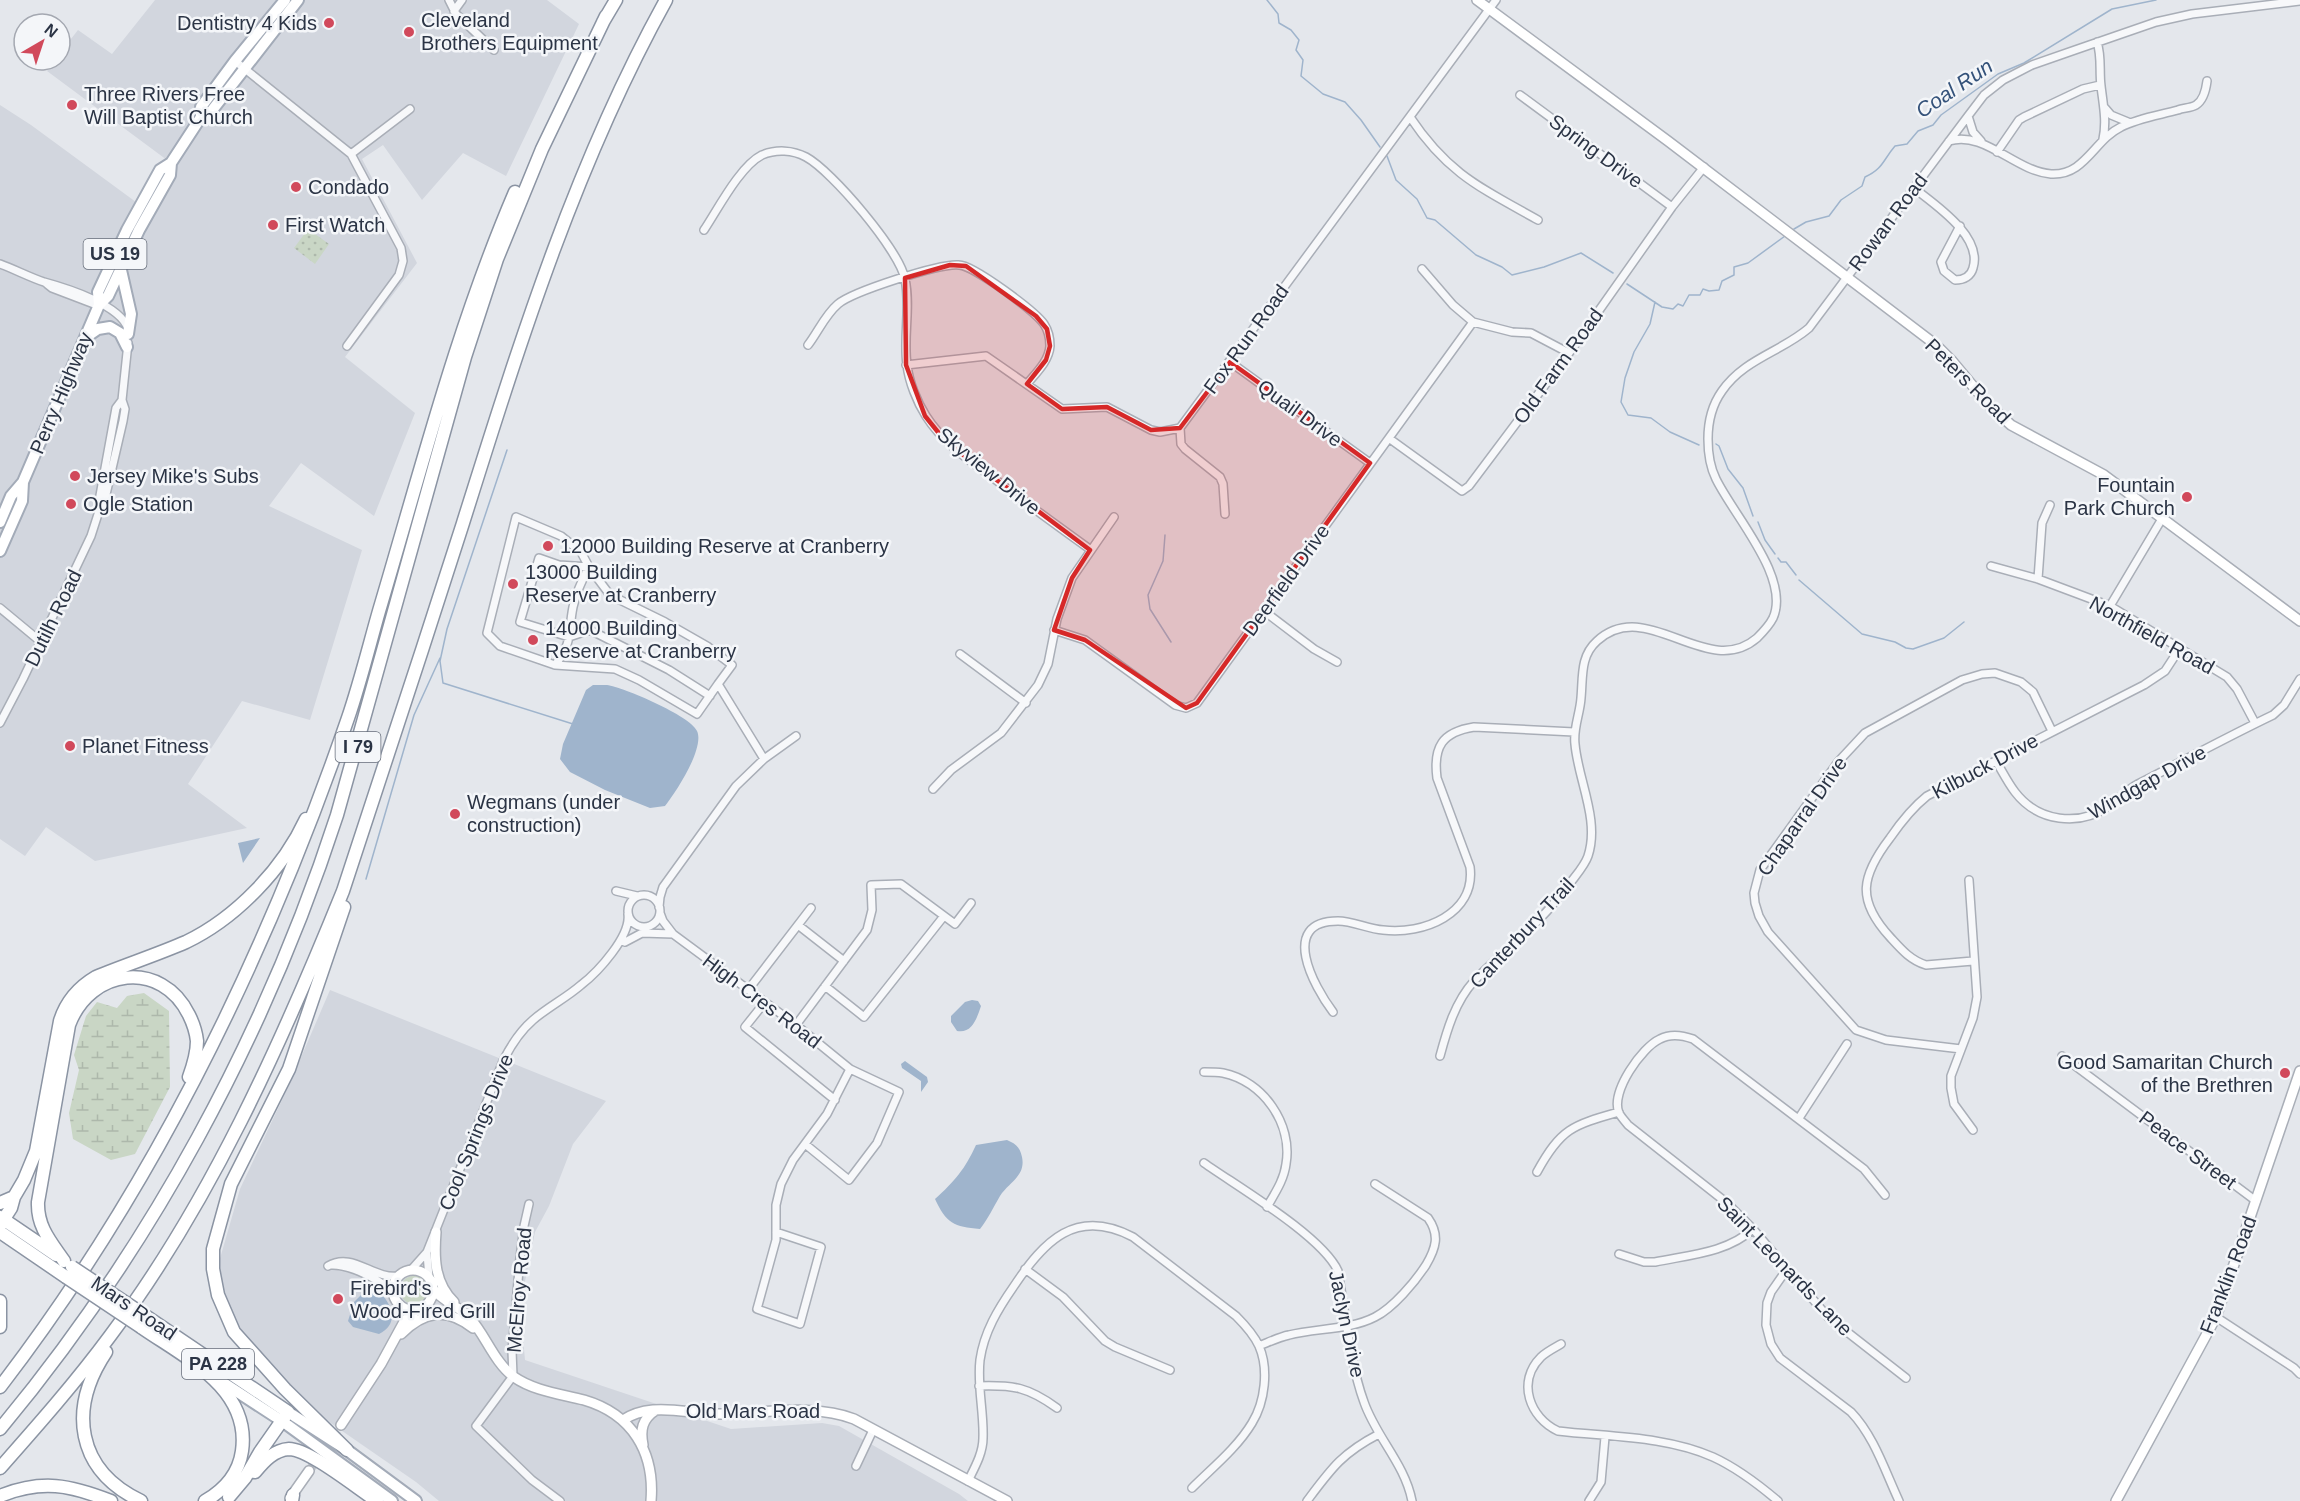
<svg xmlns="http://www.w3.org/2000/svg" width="2300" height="1501" viewBox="0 0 2300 1501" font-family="Helvetica,sans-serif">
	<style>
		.built { fill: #d2d6de }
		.wetland { fill: url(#wetland-marsh) }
		.park { fill: url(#park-dots) }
		.garden { fill: #c9d6c5 }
		.water { fill: #9fb4cc }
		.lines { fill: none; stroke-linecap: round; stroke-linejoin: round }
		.stream { stroke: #9fb4cc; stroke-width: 1.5 }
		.secondary-tunnel { stroke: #bfc3cb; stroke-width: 9; stroke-dasharray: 9 4.5; stroke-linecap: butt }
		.street-casing { stroke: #a9aeb7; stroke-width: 10 }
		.secondary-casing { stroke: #a9aeb7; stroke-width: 12 }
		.primary-casing { stroke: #a3abb8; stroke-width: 14 }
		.highway-casing { stroke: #8b94a3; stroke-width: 15 }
		.street { stroke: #f7f8fa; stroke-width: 7 }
		.secondary { stroke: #fff; stroke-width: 9 }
		.primary { stroke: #fff; stroke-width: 10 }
		.highway { stroke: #fff; stroke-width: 12 }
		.highway-bridge-casing { stroke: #8b94a3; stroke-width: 15; stroke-linecap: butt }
		.highway-bridge { stroke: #fff; stroke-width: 12 }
		.marked { fill: #d62828; fill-opacity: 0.2; stroke: #d62828; stroke-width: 4.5; stroke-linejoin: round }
		.poi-dot { fill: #d1495b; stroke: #f4f6f9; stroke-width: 2 }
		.labels { text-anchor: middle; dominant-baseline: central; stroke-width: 5; stroke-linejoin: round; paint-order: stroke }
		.shield { fill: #f4f6f9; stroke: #676e7b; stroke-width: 1.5 }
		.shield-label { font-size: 18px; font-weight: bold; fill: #2b3445 }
		.poi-label { font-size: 20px; fill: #2b3445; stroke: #f4f6f9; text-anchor: start }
		.street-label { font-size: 20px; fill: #2b3445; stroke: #f4f6f9 }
		.water-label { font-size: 21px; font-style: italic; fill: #34527a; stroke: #f4f6f9 }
	</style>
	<defs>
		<pattern id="wetland-marsh" width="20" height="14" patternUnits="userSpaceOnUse" patternTransform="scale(1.5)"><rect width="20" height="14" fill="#c9d6c5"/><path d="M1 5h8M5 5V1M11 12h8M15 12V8" fill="none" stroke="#adb8ab"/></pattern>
		<pattern id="park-dots" width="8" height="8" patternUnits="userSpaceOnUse" patternTransform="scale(1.5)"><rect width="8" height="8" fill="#c9d6c5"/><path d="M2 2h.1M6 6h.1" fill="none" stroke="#adb8ab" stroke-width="1.8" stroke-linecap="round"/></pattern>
	</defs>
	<rect width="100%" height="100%" fill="#e4e7ec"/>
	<path class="built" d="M 155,0 L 547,0 L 579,24 L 506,176 L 463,153 L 422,200 L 383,145 L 362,159 L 417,263 L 345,357 L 415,413 L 374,516 L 301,463 L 269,506 L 362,550 L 310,720 L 242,701 L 188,784 L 247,828 L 95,861 L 46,827 L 25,856 L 0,839 L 0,105 L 31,125 L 140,205 L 171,163 L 47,71 L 55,60 L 60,60 L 60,53 L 78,30 L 112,54 Z
		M 330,990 L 606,1101 L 573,1144 L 549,1206 L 535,1232 L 520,1306 L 525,1360 L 731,1429 L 822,1423 L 839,1426 L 959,1494 L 968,1501 L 439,1501 L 416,1482 L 319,1415 L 272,1369 L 246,1339 L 228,1308 L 219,1279 L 219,1262 L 240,1189 L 290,1083 Z"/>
	<path class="wetland" d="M 144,993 L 169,1011 L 170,1087 L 135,1154 L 111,1160 L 73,1139 L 69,1113 L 79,1070 L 74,1055 L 86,1016 L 97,1002 L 117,1008 L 127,996 Z"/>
	<path class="park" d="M 308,229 L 329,244 L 315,264 L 294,248 Z"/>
	<path class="garden" d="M400 1290a14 14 0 1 1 28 0a14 14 0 1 1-28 0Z"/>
	<path class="water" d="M 593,685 C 597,685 602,685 607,685 C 623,687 691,716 697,731 C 705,748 676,792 665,806 L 650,808 L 605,790 L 570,772 L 560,759 L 563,744 L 586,690 Z
		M 260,838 L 243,863 L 238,843 Z
		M 972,1000 L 978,1001 L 981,1006 C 977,1018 972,1034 957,1031 L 951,1022 L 951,1016 L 965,1002 Z
		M 905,1061 L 927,1077 L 928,1082 L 921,1092 L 921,1081 L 902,1068 L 901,1064 Z
		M 1007,1140 C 1016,1144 1020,1147 1022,1157 C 1026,1176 1009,1182 1000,1196 C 993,1208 988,1219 980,1229 C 954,1227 946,1223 935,1199 C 955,1181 965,1169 976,1145 Z
		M 365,1291 L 380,1293 C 394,1306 398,1325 379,1334 L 353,1327 L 348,1321 L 354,1302 Z"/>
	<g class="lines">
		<path class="stream" d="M 1267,0 L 1278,14 L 1279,23 L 1291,30 L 1299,40 L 1296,50 L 1303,60 L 1301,76 L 1323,94 L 1345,102 L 1361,120 L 1380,147
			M 1387,156 L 1396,180 L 1417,199 L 1427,218 L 1435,220 L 1476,255 L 1502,267 L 1512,275 L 1544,267 L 1581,253 L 1613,273
			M 1794,229 L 1806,222 L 1829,216 L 1841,200 L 1862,186 L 1865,177 C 1883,169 1883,160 1895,146 L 1907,144 L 1918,131 L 1933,125 L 1941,115 L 1998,74 L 2024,63 L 2112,9 L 2156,0
			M 1627,284 L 1662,307 L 1673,309 L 1678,304 L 1683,306 L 1689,295 L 1700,295 L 1703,289 L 1709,291 L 1719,290 L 1722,281 L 1734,275 L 1734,267 L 1748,263 L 1785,236
			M 1655,302 L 1650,324 L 1634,352 L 1625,378 L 1621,402 L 1628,415 L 1651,418 L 1670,432 L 1699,445
			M 1716,444 L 1719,446 L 1728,469 L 1743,488 L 1753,516
			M 507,450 L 447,629 L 440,661 L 443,683 L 573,724
			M 1758,522 L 1765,540 L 1775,554
			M 1165,535 L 1163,561 L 1148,595 L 1150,609 L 1171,642
			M 1778,558 L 1781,562 L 1786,562 L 1796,575
			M 1799,580 L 1862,634 L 1895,642 L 1906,648 L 1913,649 L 1944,638 L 1964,622
			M 366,879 L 414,715 L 440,658"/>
		<path class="secondary-tunnel" d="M 309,1471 L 341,1425"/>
		<g class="street-casing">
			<path id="street" d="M 449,0 L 456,14 L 494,50
				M 454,11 L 462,0
				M 2097,42 C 2102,57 2099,71 2101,86 C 2103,104 2107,121 2103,139
				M 235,61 L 351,154 L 401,248 L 403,261 L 399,275 L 347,346
				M 1520,95 L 1672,207
				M 2105,108 L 2111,115 L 2128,122
				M 1968,116 L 1973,132 L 1981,141
				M 1410,117 C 1448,174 1481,188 1538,220
				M 1949,141 C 1984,130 2015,171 2051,174 C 2085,176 2094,140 2121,127 C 2138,118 2160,115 2178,110 C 2183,108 2191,108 2196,105 C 2204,100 2206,89 2207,81
				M 1997,152 L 2019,120 L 2024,117 L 2083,89 L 2100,85
				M 351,154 L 410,109
				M 1914,188 C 1934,204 1983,236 1973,268 C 1971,276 1964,280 1955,280 L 1944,271 L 1941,262 L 1960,226
				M 704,230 C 718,209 740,166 762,155 C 776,149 793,150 806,157 C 832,171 899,250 905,279 C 911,307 903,337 907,365 C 909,382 917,402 926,416 C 943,443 970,461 996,480 C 1027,504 1059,527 1091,550
				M 0,264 C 14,269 29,277 44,282 C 66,288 121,305 128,329
				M 1422,269 L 1453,305 L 1473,322 L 1512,332 L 1531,333 L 1569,353
				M 47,284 L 52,288 L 94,304
				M 808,345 C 818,332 825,315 838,304 C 852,292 940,263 959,265 C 973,265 1035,311 1044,324 C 1048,330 1050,338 1050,346 C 1049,361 1036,373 1027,384
				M 1230,362 L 1370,463
				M 906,365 L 986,356 L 1062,409 L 1107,407 L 1151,430 L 1160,432 L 1180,428 L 1496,0
				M 1180,428 L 1181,444 L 1185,449 L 1220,477 L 1223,484 L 1225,514
				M 1390,439 L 1462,491 L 1469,486 L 1569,353 L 1672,207 L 1704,167
				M 99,510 L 104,503 L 123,421 L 125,409 L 122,400 L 128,343
				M 1991,566 L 2038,579 L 2110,606 L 2227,677 L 2237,689 L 2255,723
				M 2038,579 L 2042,523 L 2050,505
				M 2110,606 L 2163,517
				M 0,608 L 41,642
				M 1264,611 L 1314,649 L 1337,662
				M 1054,630 L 1085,640 L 1175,705 L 1186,708 L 1197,703 L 1473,322
				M 960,654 L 1026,703
				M 555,665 L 615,669 L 639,680 L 697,714 L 718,684
				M 710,696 L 669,670 L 590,630 L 569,637 L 520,622 L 539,558 L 559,565 L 589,567 C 582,580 576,593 573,607 C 568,632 573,643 555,665 L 500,646 L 487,633 L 516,517 L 561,536 L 581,552 L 589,567 L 610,595 L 665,622 L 707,646 L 732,665 L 718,684 L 764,759
				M 0,723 L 23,679 L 91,536 L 99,511 L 99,501 L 116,408 L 122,400
				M 1996,761 C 2002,771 2008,783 2015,792 C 2038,822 2079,827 2109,806 C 2119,799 2127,790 2138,784 C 2183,761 2227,737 2273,715 L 2284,705 L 2300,679
				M 933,789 L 951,770 L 1001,733 L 1038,685 L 1048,664 L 1057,619 L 1072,578 L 1114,517
				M 1969,880 L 1977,997 L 1973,1018 L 1951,1076 L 1951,1088 L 1954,1104 L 1973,1130
				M 616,891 L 637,896
				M628 911a16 16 0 1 1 32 0a16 16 0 1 1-32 0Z
				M 659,907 L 660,897 L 663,887 L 736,786 L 764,759 L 796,736
				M 660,913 L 663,921 L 673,934 L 796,1025 L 850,1069 L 899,1092 L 877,1143 L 849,1180 L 805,1144
				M 798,925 L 844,961
				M 625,942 L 642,933 L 673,934
				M 1973,961 L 1926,965 C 1910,960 1901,949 1890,937 C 1856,900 1861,876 1890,838 C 1901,822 1912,808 1927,796 L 2144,685 L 2165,671 L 2180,648
				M 825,986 L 864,1017 L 944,916
				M 748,990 L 811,908
				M 765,1002 L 745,1027 L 835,1100
				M 1333,1012 C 1314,987 1278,921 1338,921 C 1353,921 1368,929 1383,930 C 1423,935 1476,914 1470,867 L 1437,778 C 1433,747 1442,732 1474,727 L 1574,732
				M 796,1025 L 867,930 L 872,910 L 871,885 L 901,884 L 955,924 L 971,903
				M 1961,1049 L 1886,1040 L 1856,1030 L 1768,932 L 1759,916 L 1755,903 L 1754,893 L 1760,870 L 1838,762 L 1865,733 L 1962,680 L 1982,674 L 1995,673 L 2021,682 L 2033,692 L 2052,731
				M 1440,1056 C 1447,1030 1455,1002 1474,981 C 1488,966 1504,953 1519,939 C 1538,922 1556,902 1571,882 C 1577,874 1585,865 1588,856 C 1600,820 1578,780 1575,744 C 1573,728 1580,714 1581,698 C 1583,677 1580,656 1597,641 C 1647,595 1707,681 1757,638 C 1763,632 1769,626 1773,618 C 1791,578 1734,516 1716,479 C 1710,467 1708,453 1708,439 C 1708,422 1712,405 1722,391 C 1744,359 1781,352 1809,328 L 1968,116 L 1984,95 L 2003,80 L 2032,65 L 2075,50 L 2156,22 L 2192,14 L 2300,1
				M 2062,1056 L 2256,1201
				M 1204,1072 C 1210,1072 1217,1072 1223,1073 C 1263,1081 1293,1124 1286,1164 C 1284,1180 1275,1193 1267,1207
				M 1799,1118 L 1847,1044
				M 1204,1163 C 1238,1187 1322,1236 1338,1271 C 1345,1311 1350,1364 1364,1402 C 1376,1437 1405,1464 1412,1501
				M 1537,1172 C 1561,1128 1573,1125 1619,1112
				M 1885,1195 L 1864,1169 L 1693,1039 C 1682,1035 1671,1033 1660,1039 C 1642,1047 1610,1092 1619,1113 C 1621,1117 1625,1121 1628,1125 L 1727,1203 L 1753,1229 L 1828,1317 L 1906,1378
				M 529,1204 L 524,1226 L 520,1258 L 512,1351 L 513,1376 L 476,1426 L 532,1480 L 560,1501
				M 776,1232 L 821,1247 L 800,1324 L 757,1309 L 776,1240 L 776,1205 L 781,1184 L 793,1160 L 827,1114 L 850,1069
				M 427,1254 L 429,1277
				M 1619,1254 L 1644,1262 L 1655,1262 C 1688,1255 1727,1253 1753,1229
				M 331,1265 C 348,1264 384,1280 394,1295
				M 328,1266 C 353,1251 373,1280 399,1276
				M 1025,1269 L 1063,1297 L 1105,1341 L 1115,1347 L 1170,1370
				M 1787,1269 L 1771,1292 L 1767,1303 L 1766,1325 L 1771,1344 L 1780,1358 L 1851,1412 C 1874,1436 1885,1471 1899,1501
				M 411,1270 L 427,1252 L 503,1061 C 511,1045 519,1032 533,1020 C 548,1007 566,998 581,985 C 598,972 631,936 628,914
				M 2216,1317 L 2294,1368 L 2300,1374
				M 1561,1344 C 1554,1348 1546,1352 1541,1357 C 1516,1382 1530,1418 1558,1431 C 1609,1437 1666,1436 1713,1457 C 1737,1468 1758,1484 1778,1501
				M 1259,1346 C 1269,1342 1279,1337 1289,1335 C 1316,1328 1350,1330 1375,1317 C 1393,1308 1415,1282 1426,1265 C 1436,1248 1440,1235 1428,1218 L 1375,1184
				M 979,1386 C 1014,1385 1028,1387 1057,1408
				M 856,1466 L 873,1430
				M 968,1481 C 975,1467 983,1453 983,1438 C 984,1412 977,1386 980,1360 C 984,1332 998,1309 1014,1286 C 1044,1241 1076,1207 1133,1237 L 1236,1316 C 1245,1325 1254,1335 1259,1346 C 1269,1369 1265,1402 1252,1423 C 1237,1448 1212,1468 1192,1488
				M 1307,1501 C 1331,1469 1342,1453 1379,1434
				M 1589,1501 L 1601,1482 L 1605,1437"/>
		</g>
		<g class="secondary-casing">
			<path id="secondary" d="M 1477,0 L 1668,141 L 1936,345 L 1952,361 L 1987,403 L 2011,425 L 2104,475 L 2300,621
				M 436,1232 C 434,1257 434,1283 454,1302
				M393 1290a20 20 0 1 1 40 0a20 20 0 1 1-40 0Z
				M 434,1290 C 444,1302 460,1307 470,1318 C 486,1336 494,1362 514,1377 C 534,1391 561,1394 584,1400 C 632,1414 655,1452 651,1501
				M 401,1334 C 424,1311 446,1307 473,1328
				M 623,1420 C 632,1414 642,1411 653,1410 C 675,1408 696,1414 718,1414 C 761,1414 814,1403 854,1419 L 1007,1501
				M 341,1425 L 381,1364 L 405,1320 L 417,1310
				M 643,1445 C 640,1430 642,1419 656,1410
				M 290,1498 L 309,1471
				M 2116,1501 L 2216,1317 L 2300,1071"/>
		</g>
		<g class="primary-casing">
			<path id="primary" d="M 201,117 L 210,113 L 298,0
				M 121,270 L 131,314 L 128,334
				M 99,305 L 98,292 L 127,230 L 160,170 L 171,163
				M 85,338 L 98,329 L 110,327 L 120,333 L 127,347
				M 0,522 L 11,496 L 23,482
				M 0,551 L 22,501 L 23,482 L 99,305 L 108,296 L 139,230 L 170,175 L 171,163 L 201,117 L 201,107 L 235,61 L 285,0
				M 216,1378 L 282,1421 L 392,1501
				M 288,1412 L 347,1450 L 416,1501"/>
		</g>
		<g class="highway-casing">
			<path id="highway" d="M 603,22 L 616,0
				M 344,907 L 289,1069 L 231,1184 L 213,1249 L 213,1269 L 218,1295 L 234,1332 L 285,1389 L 347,1450
				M 0,1203 L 14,1197
				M 0,1217 L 56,1255
				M 0,1225 L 11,1208 L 14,1197 L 24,1180 L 36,1151 L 60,1021 C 66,1002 79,987 96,977 C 125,965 156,955 186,942 C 236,918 283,869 306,819
				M 0,1232 L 66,1277
				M 64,1261 C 51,1242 37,1227 38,1202 L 69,1025 C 90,968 162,959 189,1015 C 193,1023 196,1032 197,1041 C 197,1054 193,1066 189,1077
				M 0,1301 L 0,1327
				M 147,1317 L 288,1412 L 260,1452 L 245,1478 L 229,1497
				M 141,1327 C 184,1357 251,1388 242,1451 C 239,1473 224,1490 205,1501
				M 106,1352 C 68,1409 76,1470 141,1501
				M 0,1387 C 154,1187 266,956 348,718 C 360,683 369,646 379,611 C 421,470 457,327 515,192
				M 0,1429 C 150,1249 265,1037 337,815 L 465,357 L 497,259 L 542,149 L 606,16
				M 0,1468 C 38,1425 76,1382 110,1336 C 210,1203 281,1044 343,891 C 383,768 424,646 463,523 C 519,345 575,164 666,0
				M 255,1472 C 264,1461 274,1450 289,1449 C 309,1449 358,1489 377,1501
				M 0,1496 C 42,1479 70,1485 111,1501
				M 292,1501 L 293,1495"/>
		</g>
		<use href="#street" class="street"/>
		<use href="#secondary" class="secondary"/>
		<use href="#primary" class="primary"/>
		<use href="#highway" class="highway"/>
		<g class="highway-bridge-casing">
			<path id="highway-bridge" d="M 72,1267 L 147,1317
				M 66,1277 L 141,1327"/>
		</g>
		<use href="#highway-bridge" class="highway-bridge"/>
	</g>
	<path class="marked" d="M 950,265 L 966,266 L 1036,316 L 1047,329 L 1050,346 L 1046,360 L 1027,384 L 1062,409 L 1107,407 L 1151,430 L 1180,428 L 1230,362 L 1370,463 L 1197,703 L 1186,708 L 1085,640 L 1054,630 L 1072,578 L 1090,550 L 946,442 L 925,416 L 906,365 L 905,278 Z"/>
	<g class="poi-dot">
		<circle cx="329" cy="23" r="6"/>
		<circle cx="409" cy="32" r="6"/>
		<circle cx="72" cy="105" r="6"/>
		<circle cx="296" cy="187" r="6"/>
		<circle cx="273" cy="225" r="6"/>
		<circle cx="75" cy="476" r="6"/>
		<circle cx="2187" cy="497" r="6"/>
		<circle cx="71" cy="504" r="6"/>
		<circle cx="548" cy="546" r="6"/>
		<circle cx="513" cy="584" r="6"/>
		<circle cx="533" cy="640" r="6"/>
		<circle cx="70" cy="746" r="6"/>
		<circle cx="455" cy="814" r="6"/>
		<circle cx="2285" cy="1073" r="6"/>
		<circle cx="338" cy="1299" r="6"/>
	</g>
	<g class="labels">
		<g class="shield">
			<rect x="83.5" y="239" width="63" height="30" rx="4.5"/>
			<rect x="335.5" y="732" width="45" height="30" rx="4.5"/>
			<rect x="182" y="1349" width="72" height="30" rx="4.5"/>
		</g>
		<g class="shield-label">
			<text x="115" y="254">US 19</text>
			<text x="358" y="747">I 79</text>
			<text x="218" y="1364">PA 228</text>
		</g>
		<g class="poi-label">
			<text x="421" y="20">Cleveland<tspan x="421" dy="23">Brothers Equipment</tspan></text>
			<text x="317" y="23" text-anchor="end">Dentistry 4 Kids</text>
			<text x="84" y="94">Three Rivers Free<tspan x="84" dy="23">Will Baptist Church</tspan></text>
			<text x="308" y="187">Condado</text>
			<text x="285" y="225">First Watch</text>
			<text x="87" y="476">Jersey Mike's Subs</text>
			<text x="2175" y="485" text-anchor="end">Fountain<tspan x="2175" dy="23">Park Church</tspan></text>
			<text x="83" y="504">Ogle Station</text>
			<text x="560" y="546">12000 Building Reserve at Cranberry</text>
			<text x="525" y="572">13000 Building<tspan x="525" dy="23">Reserve at Cranberry</tspan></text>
			<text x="545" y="628">14000 Building<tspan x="545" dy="23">Reserve at Cranberry</tspan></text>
			<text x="82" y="746">Planet Fitness</text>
			<text x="467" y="802">Wegmans (under<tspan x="467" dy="23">construction)</tspan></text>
			<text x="2273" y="1062" text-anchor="end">Good Samaritan Church<tspan x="2273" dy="23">of the Brethren</tspan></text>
			<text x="350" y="1288">Firebird's<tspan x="350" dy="23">Wood-Fired Grill</tspan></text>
		</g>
		<g class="street-label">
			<text transform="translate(1596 151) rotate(36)">Spring Drive</text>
			<text transform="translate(1888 222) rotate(-53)">Rowan Road</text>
			<text transform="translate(1246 339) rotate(-54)">Fox Run Road</text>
			<text transform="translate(1558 366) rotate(-54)">Old Farm Road</text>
			<text transform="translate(1968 381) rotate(45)">Peters Road</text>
			<text transform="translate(61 393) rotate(-67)">Perry Highway</text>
			<text transform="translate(1300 413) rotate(36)">Quail Drive</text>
			<text transform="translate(989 471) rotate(39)">Skyview Drive</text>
			<text transform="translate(1286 580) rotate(-54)">Deerfield Drive</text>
			<text transform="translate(53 618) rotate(-64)">Dutilh Road</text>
			<text transform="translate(2152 635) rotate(29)">Northfield Road</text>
			<text transform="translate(1985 766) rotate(-28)">Kilbuck Drive</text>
			<text transform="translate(2147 782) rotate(-29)">Windgap Drive</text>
			<text transform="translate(1802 816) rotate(-55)">Chaparral Drive</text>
			<text transform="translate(1522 933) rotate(-47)">Canterbury Trail</text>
			<text transform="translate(762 1001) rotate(37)">High Cres Road</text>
			<text transform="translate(476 1132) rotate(-68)">Cool Springs Drive</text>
			<text transform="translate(2188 1150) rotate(37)">Peace Street</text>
			<text transform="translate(1785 1266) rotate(46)">Saint Leonards Lane</text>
			<text transform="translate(2228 1275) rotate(-69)">Franklin Road</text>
			<text transform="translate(519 1290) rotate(-85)">McElroy Road</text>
			<text transform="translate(134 1308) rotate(34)">Mars Road</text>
			<text transform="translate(1347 1324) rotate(78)">Jaclyn Drive</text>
			<text x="753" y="1411">Old Mars Road</text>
		</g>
		<g class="water-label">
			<text transform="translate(1954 88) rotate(-34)">Coal Run</text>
		</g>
	</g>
	<g transform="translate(42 42) rotate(39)"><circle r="28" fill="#f4f6f9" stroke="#a4a8b1" stroke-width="1.5"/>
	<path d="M0-4.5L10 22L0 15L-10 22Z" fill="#d1495b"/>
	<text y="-9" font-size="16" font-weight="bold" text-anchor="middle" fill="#2b3445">N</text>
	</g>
</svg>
